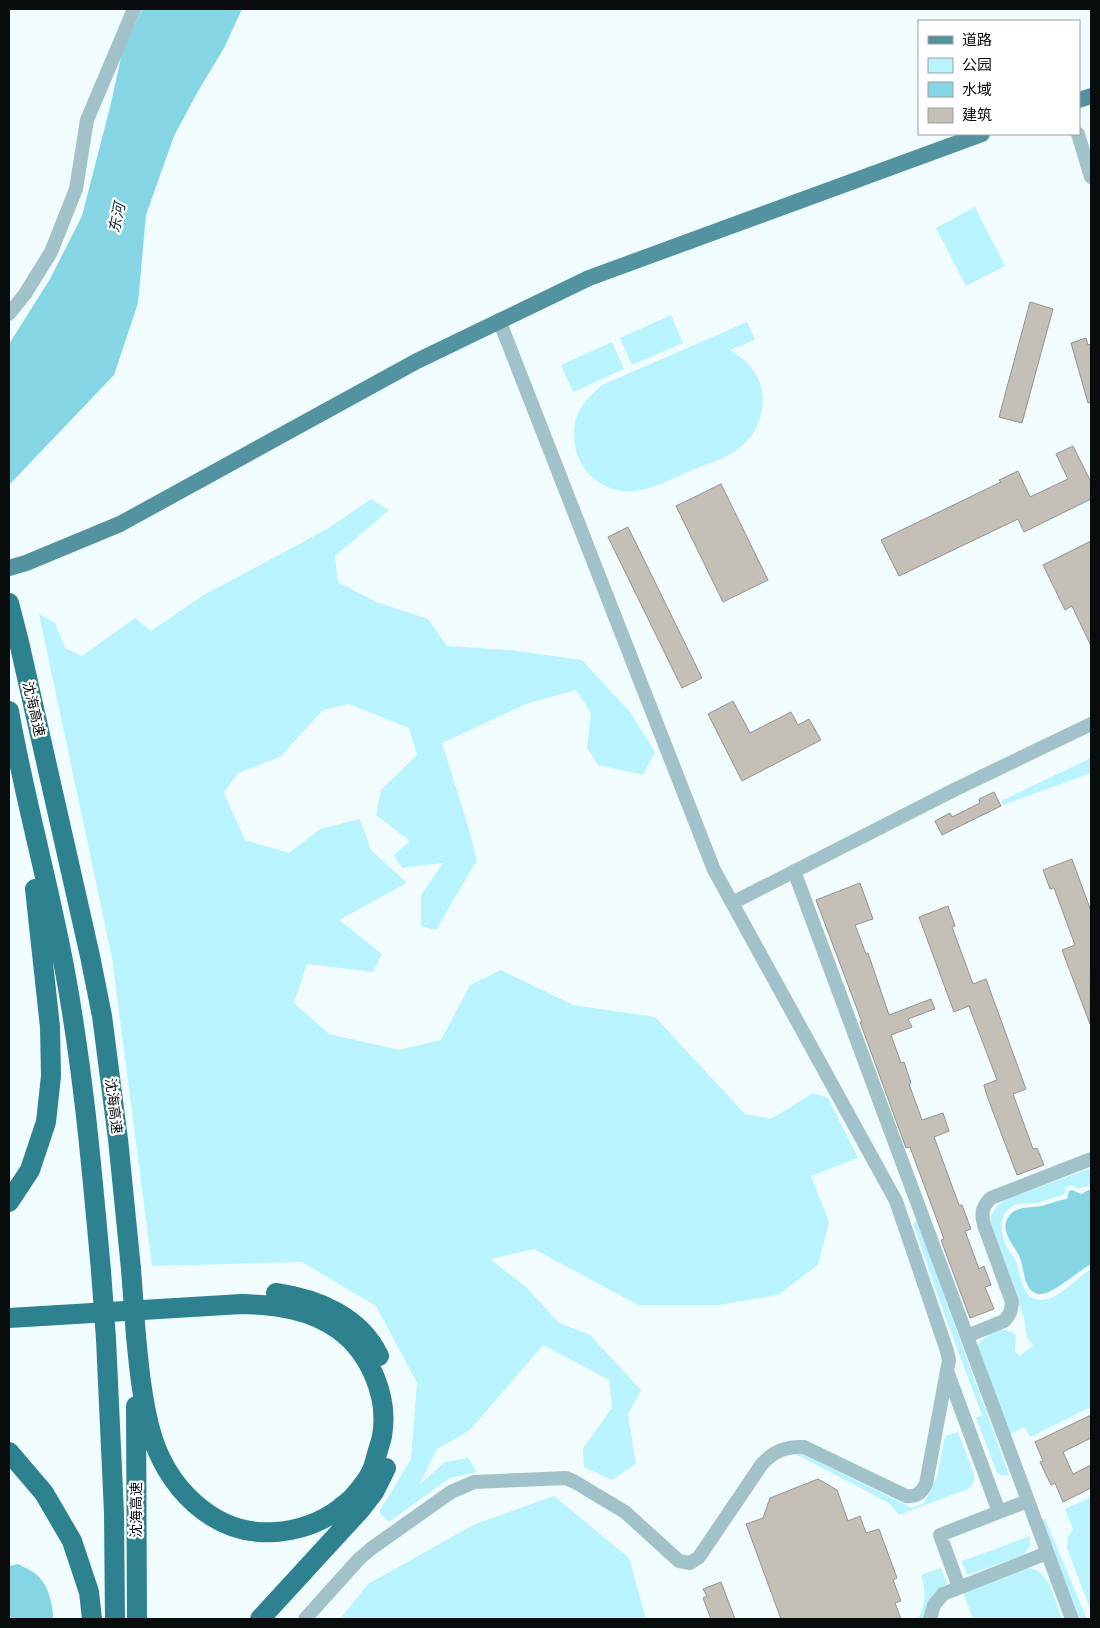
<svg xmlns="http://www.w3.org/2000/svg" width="1100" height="1628" viewBox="0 0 1100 1628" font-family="'Roboto Condensed','Noto Sans SC',sans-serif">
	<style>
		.green { fill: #b9f3fe }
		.water { fill: #85d5e4 }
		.building { fill: #c4c0b8; stroke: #96938b }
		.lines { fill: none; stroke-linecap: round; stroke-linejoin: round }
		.minor { stroke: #a2c2c9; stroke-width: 14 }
		.major { stroke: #52939f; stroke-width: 16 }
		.highway { stroke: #2e818f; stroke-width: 20 }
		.highway-bridge { stroke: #2e818f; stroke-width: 20 }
		.labels { text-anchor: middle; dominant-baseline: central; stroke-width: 4.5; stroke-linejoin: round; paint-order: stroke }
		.street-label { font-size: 14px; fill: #080c0d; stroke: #fff }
		.water-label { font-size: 15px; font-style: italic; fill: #0a3239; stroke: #fff }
	</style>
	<rect width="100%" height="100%" fill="#f1fcfe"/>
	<path class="green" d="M 975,207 L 1005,266 L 966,286 L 936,228 Z
		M 671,315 L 683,343 L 632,365 L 620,338 Z
		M 747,322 L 755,340 L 730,350 C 740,357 749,362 755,373 C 772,399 760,436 734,452 C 722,460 706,464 693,470 C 658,485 624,506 591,476 C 583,468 577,458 575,446 C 571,417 581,403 602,385 Z
		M 612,342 L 624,369 L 573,392 L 561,365 Z
		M 371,499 L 389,510 L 335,556 L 338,582 L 376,602 L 428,619 L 447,646 L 510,650 L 582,660 L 630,712 L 655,752 L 643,775 L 598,765 L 587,748 L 591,713 L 576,690 L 526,704 L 442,743 L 468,826 L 477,860 L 436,930 L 421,926 L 421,895 L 443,863 L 402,868 L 394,855 L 410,841 L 376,815 L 381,790 L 417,755 L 409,728 L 349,704 L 323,710 L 280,757 L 238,773 L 224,793 L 245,840 L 289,853 L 320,829 L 360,819 L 371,850 L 407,883 L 339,920 L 382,954 L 373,972 L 307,964 L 294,1003 L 329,1034 L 399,1050 L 441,1040 L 470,985 L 501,970 L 573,1005 L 655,1017 L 745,1114 L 771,1119 L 813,1093 L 828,1098 L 858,1158 L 811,1176 L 829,1222 L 818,1265 L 778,1295 L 719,1305 L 638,1305 L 534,1249 L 490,1259 L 526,1287 L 559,1323 L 590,1335 L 641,1390 L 628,1415 L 636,1464 L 612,1480 L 584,1467 L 583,1448 L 612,1408 L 609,1380 L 543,1345 L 470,1430 L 436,1450 L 420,1484 L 445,1462 L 468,1458 L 477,1472 L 450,1478 L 389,1522 L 379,1512 L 411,1459 L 417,1383 L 376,1306 L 302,1262 L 152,1266 L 112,958 L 39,614 L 55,623 L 65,648 L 82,656 L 135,618 L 151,631 L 202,596 L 327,529 Z
		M 1091,758 L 1091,773 L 1003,805 L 1001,801 Z
		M 1091,1168 L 1091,1185 L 1078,1189 L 1072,1185 L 1065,1188 L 1065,1194 C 1055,1197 1045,1201 1035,1203 C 1025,1204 1014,1202 1007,1211 C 998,1221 1002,1237 1007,1247 C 1010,1253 1015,1257 1017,1264 C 1021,1277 1023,1302 1043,1300 C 1060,1299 1077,1277 1091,1269 L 1091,1407 L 1030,1437 L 1025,1427 L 1008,1435 L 977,1346 C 985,1335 1005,1323 1016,1335 L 1015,1352 L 1020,1356 L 1033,1345 L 1027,1338 L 1024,1318 L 991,1228 C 990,1213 994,1206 1007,1199 Z
		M 917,1221 L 1009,1475 L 1003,1476 L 997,1473 L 976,1418 L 982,1415 L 945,1316 L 913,1223 Z
		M 958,1432 L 974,1474 C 975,1481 973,1485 968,1489 L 899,1515 L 889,1503 L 790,1451 L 800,1453 L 912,1508 L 924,1503 L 937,1477 L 945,1436 Z
		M 554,1496 L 629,1558 L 646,1619 L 340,1619 L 368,1584 L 473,1525 Z
		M 1091,1497 L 1091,1611 L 1067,1548 L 1068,1537 L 1073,1529 L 1065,1509 Z
		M 1042,1519 L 1045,1519 L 1087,1619 L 1080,1619 Z
		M 1030,1536 L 1030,1546 L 1023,1555 L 967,1575 L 962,1561 Z
		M 941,1568 L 947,1584 C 931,1591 927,1603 924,1619 L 918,1619 C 926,1606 926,1589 921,1575 Z
		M 1026,1568 C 1049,1566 1055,1602 1062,1619 L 973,1619 L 963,1592 Z"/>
	<path class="water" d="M 142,9 L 242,9 L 224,48 L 197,93 L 174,136 L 146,215 L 138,303 L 114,375 L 9,485 L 9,344 L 50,279 L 82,216 L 111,103 L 122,53 Z
		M 1091,1189 L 1091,1264 C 1080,1270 1052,1294 1042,1294 C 1023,1295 1025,1270 1020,1258 C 1015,1245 998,1231 1009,1216 C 1016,1206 1031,1208 1041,1206 C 1050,1204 1058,1200 1067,1199 L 1069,1191 L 1072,1190 L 1081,1194 Z
		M 18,1564 C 25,1568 34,1571 39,1577 C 49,1587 53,1606 53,1619 L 9,1619 L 9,1566 Z"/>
	<path class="building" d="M 1030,302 L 1053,309 L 1022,423 L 999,417 Z
		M 1086,338 L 1088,345 L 1091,344 L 1091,402 L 1088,403 L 1071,343 Z
		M 1073,446 L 1091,482 L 1091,499 L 1024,532 L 1018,519 L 899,576 L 881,540 L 1001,482 L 999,480 L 1018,471 L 1030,497 L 1068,479 L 1056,454 Z
		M 721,484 L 768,580 L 723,602 L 676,506 Z
		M 628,527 L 702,678 L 682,688 L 608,537 Z
		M 1091,541 L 1091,646 L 1072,606 L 1065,610 L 1043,565 Z
		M 733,701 L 750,733 L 791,712 L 798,725 L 809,719 L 821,740 L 742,781 L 708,714 Z
		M 994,792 L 1001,806 L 942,835 L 935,821 L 950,813 L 952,817 L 980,803 L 979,799 Z
		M 1072,859 L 1091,911 L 1090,1024 L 1062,950 L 1075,945 L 1054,888 L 1050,889 L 1043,870 Z
		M 860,883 L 873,919 L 855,925 L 866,954 L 868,953 L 889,1015 L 931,999 L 935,1009 L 908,1019 L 912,1027 L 891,1035 L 901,1063 L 904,1062 L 911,1083 L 909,1084 L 922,1120 L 943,1113 L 949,1131 L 934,1137 L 959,1205 L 962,1205 L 971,1229 L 965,1231 L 979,1269 L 984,1266 L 991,1285 L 985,1287 L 994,1309 L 970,1318 L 941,1240 L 944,1239 L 910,1147 L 906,1148 L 860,1022 L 862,1022 L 816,900 Z
		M 948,906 L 955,926 L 952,927 L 973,984 L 986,979 L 1026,1089 L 1013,1094 L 1033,1149 L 1037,1148 L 1044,1165 L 1017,1175 L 987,1096 L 984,1085 L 997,1080 L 969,1006 L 954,1012 L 919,917 Z
		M 1091,1415 L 1091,1438 L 1063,1452 L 1073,1474 L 1091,1465 L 1091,1488 L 1063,1502 L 1055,1483 L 1051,1485 L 1040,1462 L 1043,1461 L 1035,1442 Z
		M 818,1479 L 837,1490 L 848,1521 L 860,1516 L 866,1533 L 879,1529 L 897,1578 L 893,1580 L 901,1601 L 895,1603 L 901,1619 L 781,1619 L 746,1524 L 763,1518 L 770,1498 Z
		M 721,1582 L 735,1619 L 711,1619 L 703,1598 L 707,1596 L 703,1589 Z"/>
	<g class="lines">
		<path class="minor" d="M 1078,134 L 1091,177
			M 9,314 L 25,294 L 51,252 L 76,189 L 87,120 L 134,9
			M 794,871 L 1072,1619
			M 732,903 L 956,789 L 1091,724
			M 967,1336 L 1004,1321 C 1010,1315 1011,1311 1012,1302 L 984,1225 C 981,1214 982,1206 991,1198 L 1091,1159
			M 947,1371 L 999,1512 L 1028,1501
			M 959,1587 L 940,1535 L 999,1512
			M 305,1619 L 359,1559 L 372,1548 L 451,1492 L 474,1482 L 566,1478 L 575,1482 L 625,1512 L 679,1561 L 690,1563 L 699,1557 L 762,1464 C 774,1451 786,1446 804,1447 L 906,1496 C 917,1497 921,1493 926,1484 L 949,1360 L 947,1351 L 896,1201 L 714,870 L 499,320
			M 930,1619 L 934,1605 L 943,1594 L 1047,1553"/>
		<path class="major" d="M 1079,100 L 1091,96
			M 9,568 L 26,563 L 120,524 L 417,361 L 589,278 L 982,134"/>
		<path class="highway" d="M 9,603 L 19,642 L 90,956 L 102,1016 L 118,1139 L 131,1269
			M 9,711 C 24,796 48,881 64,966 C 83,1067 92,1170 101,1271
			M 9,1202 L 30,1170 L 46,1122 L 51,1076 L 50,1027 L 35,889
			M 276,1293 C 317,1299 360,1316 379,1356
			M 9,1318 L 242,1304 C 276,1305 310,1309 339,1330 C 370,1353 389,1397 382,1436 C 381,1442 378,1449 377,1454 C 375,1460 374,1467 371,1472 C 367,1481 359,1490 353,1497 C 349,1502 343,1505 339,1509 C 320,1523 300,1530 276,1532 C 213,1537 165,1486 150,1429 C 142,1399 139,1367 136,1336
			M 106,1339 L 114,1513 L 115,1619
			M 136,1406 L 137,1619
			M 9,1452 L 44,1493 L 72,1541 L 89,1592 L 92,1619
			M 260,1619 L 361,1509 L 374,1492 L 386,1468"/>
		<path class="highway-bridge" d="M 131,1269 L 136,1336
			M 101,1271 L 106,1339"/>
	</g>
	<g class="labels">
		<g class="street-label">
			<text transform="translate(34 709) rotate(77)">沈海高速</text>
			<text transform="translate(114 1106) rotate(83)">沈海高速</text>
			<text transform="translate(136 1510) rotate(-90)">沈海高速</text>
		</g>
		<g class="water-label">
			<text transform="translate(117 218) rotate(-78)">东河</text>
		</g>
	</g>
	<rect width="1100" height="1628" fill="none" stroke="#080c0d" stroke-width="20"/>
	<rect x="918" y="20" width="162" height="115" fill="#ffffff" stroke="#9c9e9e"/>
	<rect x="928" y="36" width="25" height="8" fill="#52939f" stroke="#9c9e9e"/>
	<text x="962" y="45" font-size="15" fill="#080c0d">道路</text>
	<rect x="928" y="58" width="25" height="15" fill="#b9f3fe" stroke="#9c9e9e"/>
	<text x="962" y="70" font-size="15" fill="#080c0d">公园</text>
	<rect x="928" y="82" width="25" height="15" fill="#85d5e4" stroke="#9c9e9e"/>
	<text x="962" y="95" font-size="15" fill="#080c0d">水域</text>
	<rect x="928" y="108" width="25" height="15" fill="#c4c0b8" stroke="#9c9e9e"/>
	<text x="962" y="120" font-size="15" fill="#080c0d">建筑</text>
</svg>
